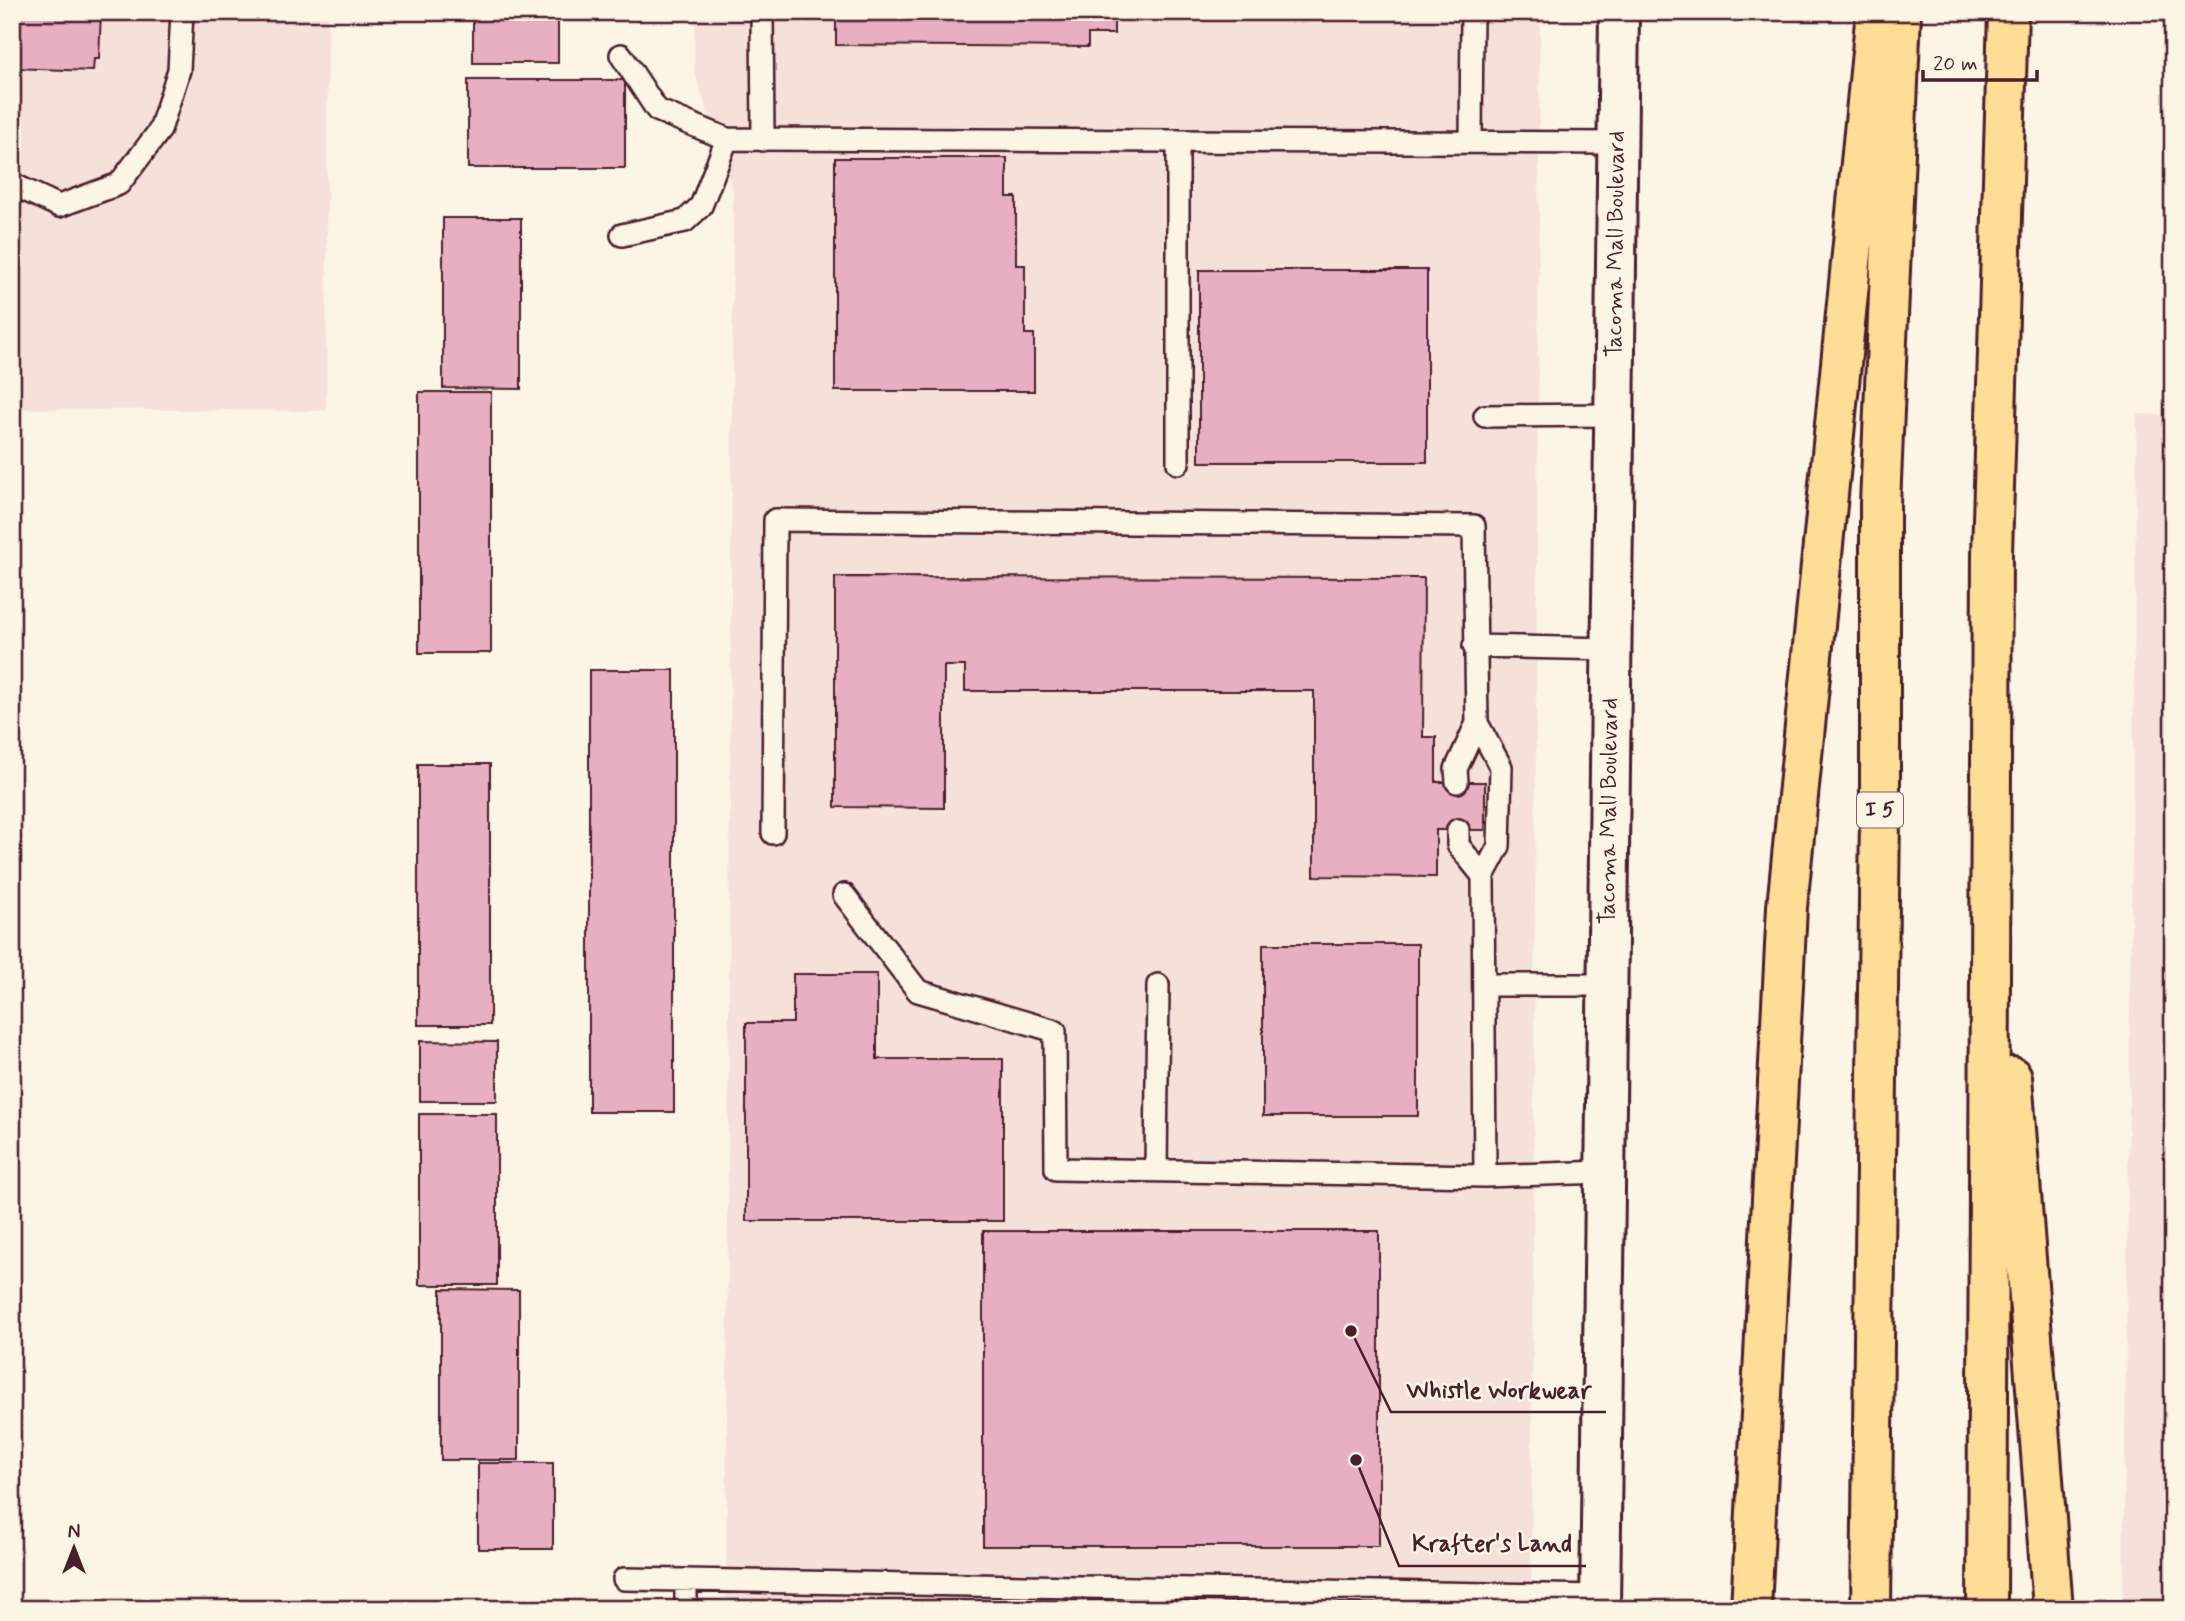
<svg xmlns="http://www.w3.org/2000/svg" width="2185" height="1621" viewBox="0 0 2185 1621" font-family="Mynerve,sans-serif">
	<style>
		.built { fill: #f6e0da }
		.building { fill: #e7afc1; stroke: #4a1f2b; stroke-width: 2 }
		.lines { fill: none; stroke-linecap: round; stroke-linejoin: round }
		.service-casing { stroke: #4a1f2b; stroke-width: 26 }
		.secondary-casing { stroke: #4a1f2b; stroke-width: 44 }
		.motorway-casing { stroke: #4a1f2b; stroke-width: 44 }
		.service { stroke: #fcf5e5; stroke-width: 21 }
		.secondary { stroke: #fcf5e5; stroke-width: 38 }
		.motorway { stroke: #fedd96; stroke-width: 38 }
		.labels { text-anchor: middle; dominant-baseline: central; stroke-width: 5; stroke-linejoin: round; paint-order: stroke }
		.shield { fill: #fcf5e5; stroke: #7f5f63; stroke-width: 2 }
		.shield-label { font-size: 21px; font-weight: bold; fill: #4a1f2b }
		.street-label { font-size: 23px; fill: #4a1f2b; stroke: #fcf5e5 }
		.leader { fill: none; stroke: #4a1f2b; stroke-width: 2.5 }
		.callout-dot { fill: #4a1f2b; stroke: #fcf5e5; stroke-width: 2.5 }
		.callout-label { font-size: 24px; text-anchor: middle; font-weight: bold; fill: #4a1f2b; stroke: #fcf5e5; stroke-width: 5; stroke-linejoin: round; paint-order: stroke }
	</style>
	<rect width="100%" height="100%" fill="#fcf5e5"/>
	<filter id="ink" filterUnits="userSpaceOnUse"><feTurbulence type="fractalNoise" baseFrequency=".0143" numOctaves="2"/><feDisplacementMap in="SourceGraphic" scale="14" xChannelSelector="R" yChannelSelector="G"/><feConvolveMatrix kernelMatrix="1 2 1 2 8 2 1 2 1" color-interpolation-filters="sRGB"/></filter>
	<g filter="url(#ink)">
		<path class="built" d="M 12,12 L 328,12 L 326,411 L 12,409 Z
			M 695,12 L 1540,12 L 1531,1609 L 726,1609 L 733,191 L 694,71 Z
			M 2137,414 L 2173,415 L 2173,1609 L 2123,1609 Z"/>
		<path class="building" d="M 12,12 L 101,12 L 99,59 L 94,59 L 93,71 L 12,68 Z
			M 473,12 L 558,12 L 558,63 L 473,63 Z
			M 836,12 L 1133,12 L 1133,17 L 1114,17 L 1114,34 L 1088,34 L 1088,47 L 836,45 Z
			M 468,80 L 625,80 L 625,168 L 468,168 Z
			M 835,158 L 1007,158 L 1007,197 L 1016,197 L 1016,265 L 1025,265 L 1025,334 L 1034,334 L 1034,391 L 835,391 Z
			M 443,218 L 521,218 L 521,389 L 443,388 Z
			M 1199,270 L 1427,270 L 1427,462 L 1199,462 Z
			M 419,392 L 491,392 L 491,653 L 419,653 Z
			M 835,577 L 1424,578 L 1423,737 L 1436,737 L 1436,782 L 1485,782 L 1485,830 L 1436,830 L 1436,877 L 1314,876 L 1314,691 L 965,691 L 965,666 L 944,666 L 944,808 L 835,807 Z
			M 589,670 L 674,670 L 674,1112 L 589,1112 Z
			M 418,764 L 490,764 L 490,1025 L 418,1025 Z
			M 1263,944 L 1418,944 L 1418,1116 L 1263,1116 Z
			M 793,974 L 877,974 L 877,1059 L 1003,1059 L 1003,1221 L 746,1221 L 746,1023 L 793,1023 Z
			M 420,1041 L 497,1042 L 497,1101 L 420,1101 Z
			M 419,1114 L 497,1114 L 497,1285 L 419,1285 Z
			M 983,1231 L 1379,1231 L 1379,1546 L 983,1546 Z
			M 441,1289 L 519,1290 L 519,1460 L 441,1460 Z
			M 478,1463 L 553,1463 L 553,1549 L 478,1549 Z"/>
		<g class="lines">
			<g class="service-casing">
				<path id="service" d="M 762,12 L 763,140
					M 621,55 L 657,110 L 727,139 L 1618,143
					M 1178,141 L 1178,463
					M 1471,142 L 1472,12
					M 12,184 L 59,206 L 119,184 L 160,130 L 179,70 L 182,12
					M 622,235 L 685,221 L 701,206 L 727,139
					M 1485,416 L 1615,415
					M 1474,646 L 1612,649
					M 1457,782 L 1456,769 L 1477,723
					M 1458,830 L 1458,845 L 1483,876
					M 773,833 L 775,520 L 1474,526 L 1477,723 L 1501,767 L 1499,846 L 1483,876 L 1485,1176
					M 844,895 L 918,991 L 1055,1031 L 1056,1169 L 1485,1176 L 1605,1172
					M 1484,985 L 1608,985
					M 1156,1170 L 1158,985
					M 624,1579 L 1601,1596
					M 686,1609 L 686,1580"/>
			</g>
			<g class="secondary-casing">
				<g id="secondary">
					<path id="s1" d="M 1600,1609 L 1619,12"/>
				</g>
			</g>
			<g class="motorway-casing">
				<path id="motorway" d="M 2012,1077 L 2053,1609
					M 1751,1609 L 1787,907 L 1876,12
					M 1871,1609 L 1880,812 L 1880,504 L 1901,12
					M 1987,1609 L 1992,554 L 2008,12"/>
			</g>
			<use href="#service" class="service"/>
			<use href="#secondary" class="secondary"/>
			<use href="#motorway" class="motorway"/>
		</g>
	</g>
	<g class="labels">
		<rect class="shield" x="1857" y="792.5" width="46" height="35" rx="5"/>
		<g class="shield-label">
			<text x="1880" y="810">I 5</text>
		</g>
		<g class="street-label">
			<text stroke="none"><textPath href="#s1" startOffset="1365">Tacoma Mall Boulevard</textPath></text>
			<text stroke="none"><textPath href="#s1" startOffset="798">Tacoma Mall Boulevard</textPath></text>
		</g>
	</g>
	<path class="leader" d="M1351 1331L1391 1412H1606M1356 1460L1399 1566H1586"/>
	<g class="callout-dot">
		<circle cx="1351" cy="1331" r="7"/>
		<circle cx="1356" cy="1460" r="7"/>
	</g>
	<g class="callout-label">
		<text x="1499" y="1398">Whistle Workwear</text>
		<text x="1492" y="1551">Krafter's Land</text>
	</g>
	<rect width="2185" height="1621" fill="none" stroke="#fcf5e5" stroke-width="42"/>
	<rect x="21" y="21" width="2143" height="1579" fill="none" stroke="#4a1f2b" stroke-width="2.5" filter="url(#ink)"/>
	<g transform="translate(74 1548)" stroke="#fcf5e5" stroke-width="5" paint-order="stroke">
	<path d="M0-5L12 26L0 18L-12 26Z" fill="#4a1f2b"/>
	<text y="-10" font-size="19" font-weight="bold" text-anchor="middle" fill="#4a1f2b">N</text>
	</g>
	<path d="M1923 70v10h114v-10" fill="none" stroke="#4a1f2b" stroke-width="3.5"/>
	<text x="1933" y="70" font-size="21" fill="#4a1f2b" stroke="#fcf5e5" stroke-width="5" paint-order="stroke">20 m</text>
</svg>
